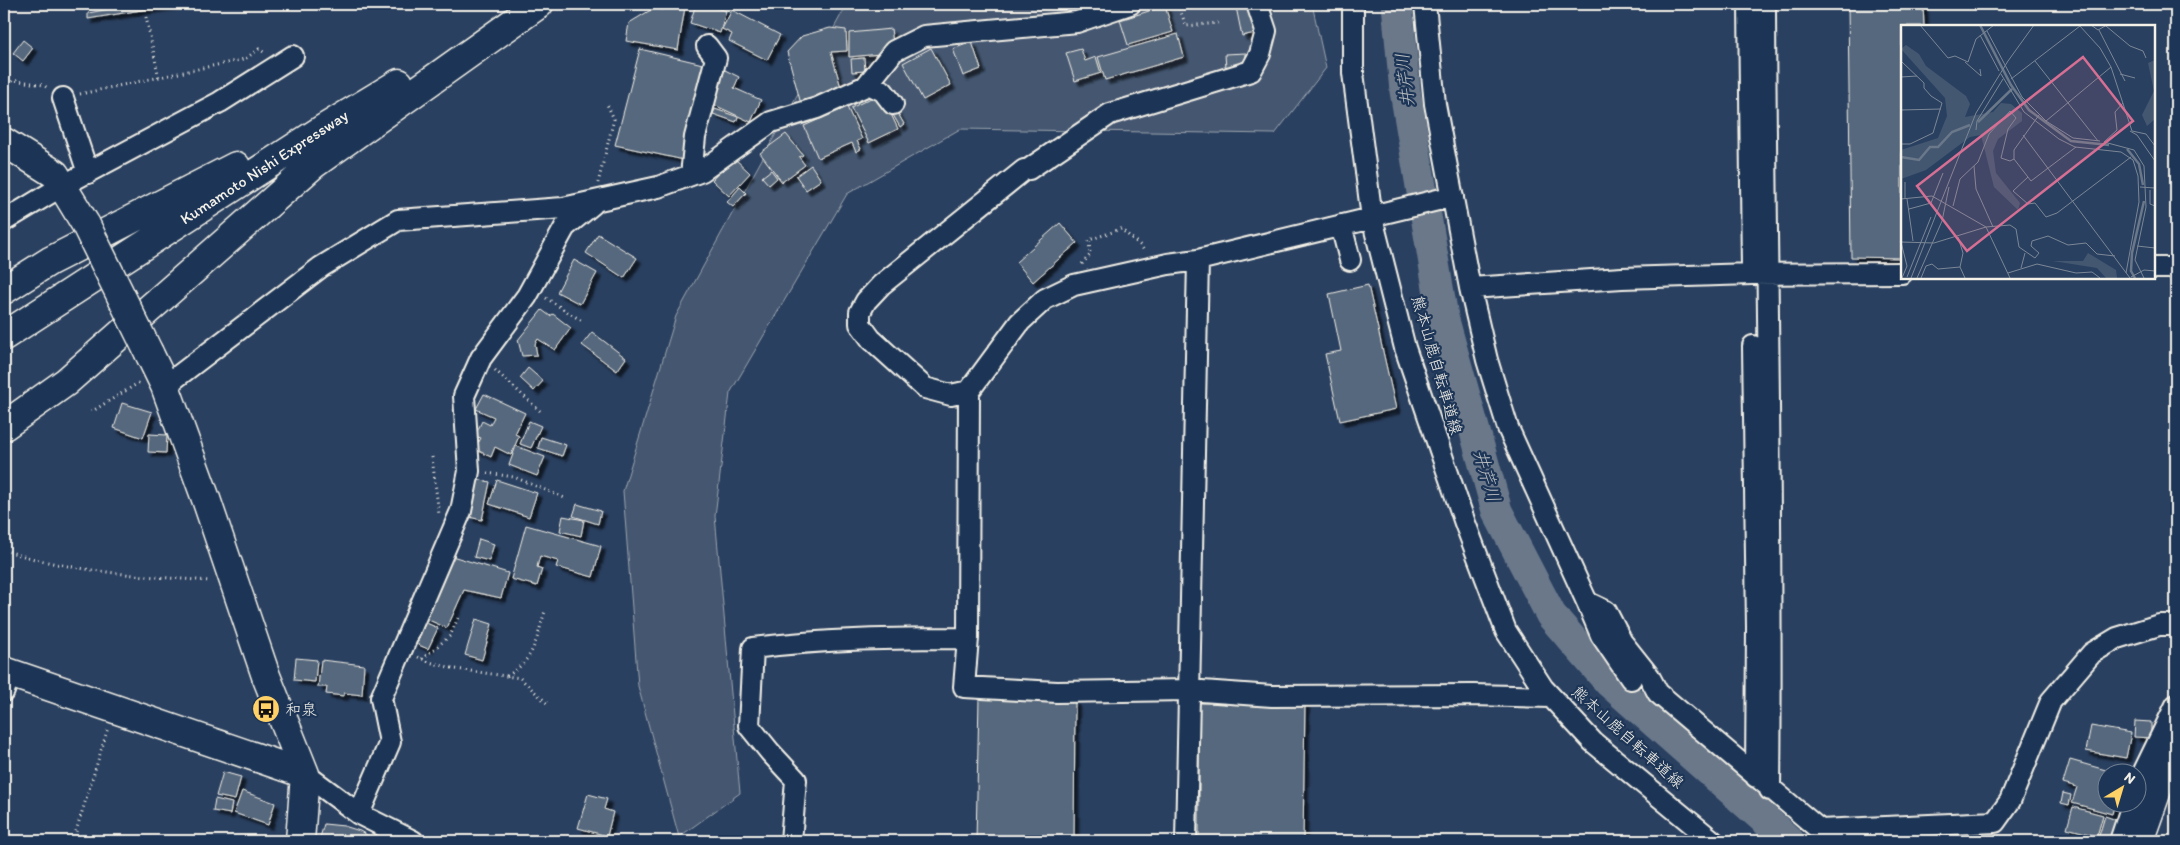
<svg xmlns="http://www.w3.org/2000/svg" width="2180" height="845" viewBox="0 0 2180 845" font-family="Itim,'Klee One',sans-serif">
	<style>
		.green { fill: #445771; stroke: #9ca4ac }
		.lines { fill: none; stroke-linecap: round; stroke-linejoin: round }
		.river { stroke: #6a788a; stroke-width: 31 }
		.building { fill: #56677d; stroke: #f4f1e8; filter: url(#shadow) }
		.street-casing { stroke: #f4f1e8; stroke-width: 24 }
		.secondary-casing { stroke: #f4f1e8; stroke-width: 31 }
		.primary-casing { stroke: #f4f1e8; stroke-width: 31 }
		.highway-casing { stroke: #f4f1e8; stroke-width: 31 }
		.path { stroke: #f4f1e8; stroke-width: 3; stroke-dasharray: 1 4; stroke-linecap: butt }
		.street { stroke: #1d3557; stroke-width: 20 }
		.secondary { stroke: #1d3557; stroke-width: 28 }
		.primary { stroke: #1d3557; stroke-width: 28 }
		.highway { stroke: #1d3557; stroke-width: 28 }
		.secondary-bridge-casing { stroke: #f4f1e8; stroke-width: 31; stroke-linecap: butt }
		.secondary-bridge { stroke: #1d3557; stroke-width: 28 }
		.labels { text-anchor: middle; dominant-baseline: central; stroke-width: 4.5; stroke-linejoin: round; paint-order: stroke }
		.street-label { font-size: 16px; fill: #f4f1e8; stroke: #1d3557 }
		.poi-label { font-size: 16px; fill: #f4f1e8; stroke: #1d3557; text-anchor: start }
		.water-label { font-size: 18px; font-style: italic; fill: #bdc1c2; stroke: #1d3557 }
		.inset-river { fill: none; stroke: #6a788a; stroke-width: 2.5 }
		.inset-road { fill: none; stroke: #7b8796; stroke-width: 1 }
		.view { fill: #d66f93; fill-opacity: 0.15; stroke: #d66f93; stroke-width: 2.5 }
		.inset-edge { fill: none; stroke: #f4f1e8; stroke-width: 2.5 }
	</style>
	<defs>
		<filter id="shadow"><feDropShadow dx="4.5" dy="4.5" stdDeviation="1" flood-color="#0009"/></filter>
	</defs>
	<rect width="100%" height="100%" fill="#2a4060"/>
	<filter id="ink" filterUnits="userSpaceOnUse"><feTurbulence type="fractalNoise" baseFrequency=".02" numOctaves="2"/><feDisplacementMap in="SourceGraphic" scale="10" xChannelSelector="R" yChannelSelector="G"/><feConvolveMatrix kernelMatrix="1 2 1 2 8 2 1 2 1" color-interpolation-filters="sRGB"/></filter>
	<g filter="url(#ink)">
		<path class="green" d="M 847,4 L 1312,4 L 1326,68 L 1275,134 L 960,129 L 847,194 L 730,393 L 715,516 L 740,793 L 679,837 L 638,686 L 623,491 L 676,316 Z"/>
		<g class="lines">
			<path class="river" d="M 1397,4 L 1405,91 L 1443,317 L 1497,511 L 1551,615 L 1610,683 L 1789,841"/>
		</g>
		<path class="building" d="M 137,4 L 177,4 L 88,19 L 88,13 Z
			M 668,4 L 685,7 L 678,50 L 626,41 L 629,23 L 654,8 L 662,10 Z
			M 696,4 L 704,4 L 726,11 L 720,33 L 690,23 Z
			M 1248,4 L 1255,33 L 1242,36 L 1236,7 Z
			M 1848,4 L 1923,4 L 1924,26 L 1902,26 L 1902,258 L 1851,257 Z
			M 1165,6 L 1173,32 L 1128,45 L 1120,20 Z
			M 732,10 L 780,35 L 767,60 L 729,41 L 732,34 L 722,29 Z
			M 830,28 L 846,30 L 847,51 L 831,52 L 842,91 L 801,104 L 787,52 L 802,36 Z
			M 891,29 L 893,43 L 880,54 L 849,57 L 849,33 Z
			M 1178,34 L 1184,57 L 1105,80 L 1098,57 Z
			M 23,40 L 33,48 L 23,61 L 13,53 Z
			M 972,42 L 981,69 L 963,76 L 953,49 Z
			M 931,48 L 951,85 L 923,100 L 903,63 Z
			M 640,49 L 707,65 L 684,160 L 615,145 Z
			M 1081,49 L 1085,61 L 1096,57 L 1101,73 L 1075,81 L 1066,53 Z
			M 1246,53 L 1246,68 L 1226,69 L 1225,54 Z
			M 864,58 L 865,71 L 852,72 L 851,59 Z
			M 725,70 L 739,77 L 734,88 L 761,100 L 751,122 L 710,103 Z
			M 881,93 L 898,129 L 869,143 L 851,108 Z
			M 847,107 L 862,139 L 857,141 L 861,149 L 856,152 L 852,143 L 818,158 L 804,126 Z
			M 715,109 L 738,117 L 736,122 L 713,114 Z
			M 896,110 L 904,124 L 900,127 L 892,113 Z
			M 786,134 L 803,155 L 799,157 L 805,165 L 782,182 L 760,153 Z
			M 733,157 L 750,173 L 729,196 L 712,180 Z
			M 811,165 L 821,180 L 806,190 L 796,176 Z
			M 771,170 L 777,178 L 769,185 L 762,177 Z
			M 740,187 L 746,193 L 733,207 L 727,202 Z
			M 1060,223 L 1077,243 L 1033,282 L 1016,262 Z
			M 598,234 L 637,258 L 624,278 L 586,253 Z
			M 574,260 L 597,273 L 580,304 L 557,292 Z
			M 1368,285 L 1396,409 L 1340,421 L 1325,354 L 1341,351 L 1329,294 Z
			M 542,310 L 550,316 L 553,314 L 571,328 L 555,350 L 538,339 L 535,344 L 537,355 L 522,356 L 518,340 Z
			M 592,332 L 626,358 L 617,371 L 582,345 Z
			M 528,368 L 543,381 L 534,391 L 520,378 Z
			M 484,394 L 525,413 L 515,434 L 519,436 L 511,455 L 495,447 L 491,457 L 475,449 L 481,438 L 475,436 L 482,421 L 490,425 L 494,417 L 476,409 Z
			M 122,403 L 152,412 L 143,438 L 114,428 Z
			M 529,421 L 541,426 L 531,448 L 520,444 Z
			M 149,434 L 167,435 L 166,453 L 148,452 Z
			M 541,437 L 566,445 L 562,456 L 538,448 Z
			M 516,446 L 545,457 L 537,476 L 509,465 Z
			M 477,479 L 490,482 L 482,520 L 469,517 Z
			M 497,480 L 537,493 L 529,517 L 489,504 Z
			M 577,504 L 601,511 L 598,524 L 573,516 Z
			M 563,516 L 584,520 L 581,536 L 560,531 Z
			M 526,525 L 601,546 L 593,577 L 556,567 L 558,561 L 540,556 L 537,567 L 542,569 L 537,586 L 511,579 Z
			M 479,539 L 494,544 L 489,561 L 474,557 Z
			M 452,556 L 508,573 L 501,598 L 464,590 L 447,628 L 424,618 Z
			M 476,619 L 492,624 L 482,660 L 465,655 Z
			M 424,622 L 438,628 L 428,649 L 414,643 Z
			M 296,658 L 317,660 L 315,682 L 294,680 Z
			M 321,660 L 364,665 L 362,695 L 344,693 L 344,696 L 326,694 L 327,687 L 318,687 Z
			M 979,698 L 1075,701 L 1074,841 L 976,841 Z
			M 1199,703 L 1305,703 L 1303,841 L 1199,841 Z
			M 2135,721 L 2151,722 L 2151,738 L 2134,737 Z
			M 2091,726 L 2131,733 L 2126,758 L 2086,751 Z
			M 2070,760 L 2113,772 L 2108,772 L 2108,802 L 2115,802 L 2112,814 L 2072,803 L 2077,787 L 2063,783 Z
			M 223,772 L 241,777 L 235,800 L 216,796 Z
			M 242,791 L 275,803 L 268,825 L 234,813 Z
			M 2063,793 L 2071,795 L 2069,805 L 2061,803 Z
			M 588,794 L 607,799 L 604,809 L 613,812 L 607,836 L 578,828 Z
			M 215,799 L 232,803 L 230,814 L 213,811 Z
			M 2073,807 L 2103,815 L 2097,836 L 2067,828 Z
			M 2105,816 L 2119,821 L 2113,840 L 2099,836 Z
			M 324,824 L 344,826 L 360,831 L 372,838 L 371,841 L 319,841 Z"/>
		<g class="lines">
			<g class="street-casing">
				<path id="street" d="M 1353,4 L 1353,73 L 1372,218 L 1405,348 L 1465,523 L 1506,631 L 1543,688 L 1593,742 L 1713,841
					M 1425,4 L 1435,104 L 1470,288 L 1622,278 L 1752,274 L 1902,273
					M 1749,4 L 1752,270
					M 1765,4 C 1766,266 1773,528 1770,790
					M 868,84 L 883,91 L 893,104
					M 63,98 L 88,173
					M 691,175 L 695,137 L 716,58 L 707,46
					M 1453,197 L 1446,198 L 1384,213 L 1372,218 L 1198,260 L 1168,264 L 1074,285 L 1045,299 L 1020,322 L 969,391 L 968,638 L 964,687 L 1057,692 L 1188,690 L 1272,696 L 1473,695 L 1551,697
					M 4,221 L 62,186 L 220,102 L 293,56
					M 1341,225 L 1350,260
					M 2154,268 L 2176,268
					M 1470,288 L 1487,360 L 1508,428 L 1587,602 L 1606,611 L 1622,642 L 1649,676 L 1658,693 L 1820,830
					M 1753,346 L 1757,627 L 1756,777
					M 165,386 L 321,267 L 398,220 L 563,208 L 658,187 L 702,171 L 771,122 L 817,108 L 866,86 L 894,51 L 924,36 L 1077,22 L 1130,4
					M 969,391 L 951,395 L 925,388 L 871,339 L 860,324 L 860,312 L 866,301 L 881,285 L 1024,170 L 1029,169 L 1110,114 L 1251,71 L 1260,54 L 1266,31 L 1257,4
					M 1587,602 L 1601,635 L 1631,679
					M 4,691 L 10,673
					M 305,774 L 359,814 L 413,841
					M 2138,790 L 2144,771 L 2176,705
					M 359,814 L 390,742 L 381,698 L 461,511 L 469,471 L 464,396 L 481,358 L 527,296 L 565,227 L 593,204
					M 791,841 L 796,780 L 770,752 L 749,726 L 753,648 C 824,639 896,638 968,638
					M 1186,841 L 1198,260
					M 1832,841 L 1820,830 L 1995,822 L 2010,801 L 2051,701 L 2092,653 L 2117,638 L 2159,625 L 2176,625
					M 2120,841 L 2133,802"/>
			</g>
			<g class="secondary-casing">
				<path id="secondary" d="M 4,142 L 55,174 L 86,225
					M 149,353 L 165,386 L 206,499 L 266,676 L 305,774 L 300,841
					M 4,671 L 305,774"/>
			</g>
			<g class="primary-casing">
				<path id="primary" d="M 2139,841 L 2176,737"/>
			</g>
			<g class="highway-casing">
				<path id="highway" d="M 4,290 L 50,261 L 236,166
					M 4,336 L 323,129 L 399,83
					M 4,426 L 66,382 L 314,164 L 539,4"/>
			</g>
			<path class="path" d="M 1178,4 L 1186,26 L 1218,23
				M 146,17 L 159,78
				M 4,88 L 14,80 L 43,85 L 49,89
				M 80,94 L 245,59 L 259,49 L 265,53
				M 598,183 L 614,119 L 606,102
				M 1082,264 L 1090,255 L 1089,240 L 1121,229 L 1141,246 L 1145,252
				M 546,298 L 582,321
				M 495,370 L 540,411
				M 91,412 L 140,382
				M 432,457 L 439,515
				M 487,473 L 514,477 L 567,499
				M 4,550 C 70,572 141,576 211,581
				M 418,657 L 429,662 L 456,669 L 520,678 L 549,705
				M 422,659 L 450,636 L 458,618
				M 507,676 C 535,659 536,640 545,611
				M 73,841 L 108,728"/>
			<use href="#street" class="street"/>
			<use href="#secondary" class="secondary"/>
			<use href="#primary" class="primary"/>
			<use href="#highway" class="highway"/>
			<g class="secondary-bridge-casing">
				<path id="secondary-bridge" d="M 86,225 L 149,353"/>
			</g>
			<use href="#secondary-bridge" class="secondary-bridge"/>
		</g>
	</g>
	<defs>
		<g id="bus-disc" transform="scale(1.4375)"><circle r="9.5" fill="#ffd166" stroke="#1d3557"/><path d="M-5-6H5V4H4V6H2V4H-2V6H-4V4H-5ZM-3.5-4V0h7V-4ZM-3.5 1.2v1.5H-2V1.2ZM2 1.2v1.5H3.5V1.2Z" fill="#111"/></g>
	</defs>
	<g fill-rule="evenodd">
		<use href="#bus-disc" x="266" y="709"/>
	</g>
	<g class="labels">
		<g class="street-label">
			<text transform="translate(264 167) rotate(-33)">Kumamoto Nishi Expressway</text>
			<text transform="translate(1437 365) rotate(74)">熊本山鹿自転車道線</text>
			<text transform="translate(1628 737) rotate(42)">熊本山鹿自転車道線</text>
		</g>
		<g class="poi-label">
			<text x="285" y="709">和泉</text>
		</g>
		<g class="water-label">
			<text transform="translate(1405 80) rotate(-96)">井芹川</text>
			<text transform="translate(1487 476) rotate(74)">井芹川</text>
		</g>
	</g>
	<g transform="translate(1901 25)">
		<rect width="254" height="254" fill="#2a4060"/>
		<path d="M 5,20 L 18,29 L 25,41 L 65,71 L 69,79 L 64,92 L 92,87 L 100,78 L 110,79 L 121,88 L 121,96 L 97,114 L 92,126 L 95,148 L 119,178 L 117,185 L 93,162 L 80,110 L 69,112 L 25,145 L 0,154 L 0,125 L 37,113 L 46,91 L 44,73 L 0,24 ZM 254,35 L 254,94 L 246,101 L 241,90 L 253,66 L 247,38 ZM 187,228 L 215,245 L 216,253 L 205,253 L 196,243 L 152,236 L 182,236 Z" fill="#445771"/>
		<path class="inset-river" d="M 79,0 L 110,60 L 128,85 L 170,116 L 208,120M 77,97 L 111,64M 226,124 L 238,139 L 242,160M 0,132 L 18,135 L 29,122 L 37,122 L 51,107 L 69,100M 234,253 L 230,246 L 231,228 L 243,176"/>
		<path class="inset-road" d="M 19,0 L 47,33 L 54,31 L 67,37 L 75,14 L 93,0M 178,0 L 199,23 L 210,42 L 231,106 L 245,109 L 254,121M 190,0 L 197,5 L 206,0M 205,1 L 229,21 L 242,26 L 245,33M 198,5 L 224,56M 86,6 L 121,72 L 145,96 L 210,42M 79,10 L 98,46M 0,36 L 23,58 L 23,63 L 30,71 L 41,78 L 32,108 L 9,119 L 0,119M 134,36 L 197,116M 64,37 L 80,51 L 79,44M 100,49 L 123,87 L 158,114 L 174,122 L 220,127 L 232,135 L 237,151 L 238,177 L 225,248M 219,49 L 234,53M 0,52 L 16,51M 110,54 L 179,1M 222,78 L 214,87 L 216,105 L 203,117 L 233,125 L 243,141 L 245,182 L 234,235 L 243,253M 0,85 L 40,84M 138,90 L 113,125 L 113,134 L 130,156 L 175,122M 145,96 L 172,113 L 199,116M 75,105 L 76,96 L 102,54M 229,106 L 236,110 L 254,136M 122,110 L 229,253M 73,141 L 75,164 L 92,202M 127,152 L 112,166 L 127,179 L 134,178 L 145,192 L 156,188 L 230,132M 239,162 L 254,163M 249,165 L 249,179 L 254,181M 0,174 L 31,171 L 85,202 L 109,253M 4,174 L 4,157M 6,174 L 12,216M 52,181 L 59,154 L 77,137 L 88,109 L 109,86 L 115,93 L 107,104 L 100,133 L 109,136 L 113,134M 8,184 L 30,178 L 42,148M 57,212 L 62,228 L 59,242M 0,217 L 33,218 L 85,202 L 109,200 L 115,204 L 118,222 L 134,233 L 138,228 L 130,221 L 131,216 L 147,211 L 167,220 L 185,218 L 196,229 L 214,231M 0,217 L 6,241 L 1,253M 236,221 L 254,223M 120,243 L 124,228M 107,248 L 136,239 L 175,248 L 191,247 L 199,253M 6,252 L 30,192M 230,252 L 243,245 L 254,246M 10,253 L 75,88 L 107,36 L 133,0M 16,253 L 41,196 L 48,162M 20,253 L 25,241 L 31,239 L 37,244 L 59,242 L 64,253"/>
		<path class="view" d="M 182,32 L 232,96 L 66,226 L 16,161 Z"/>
		<rect width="254" height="254" class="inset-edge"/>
	</g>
	<rect width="2180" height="845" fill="none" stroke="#1d3557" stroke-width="20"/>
	<rect x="10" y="10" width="2160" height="825" fill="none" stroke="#f4f1e8" stroke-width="2" filter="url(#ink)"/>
	<g transform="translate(2122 788) rotate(38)"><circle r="24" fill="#1d3557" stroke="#738091"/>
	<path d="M0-4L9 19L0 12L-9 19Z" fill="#ffd166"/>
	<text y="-8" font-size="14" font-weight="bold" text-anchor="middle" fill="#f4f1e8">N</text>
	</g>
</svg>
